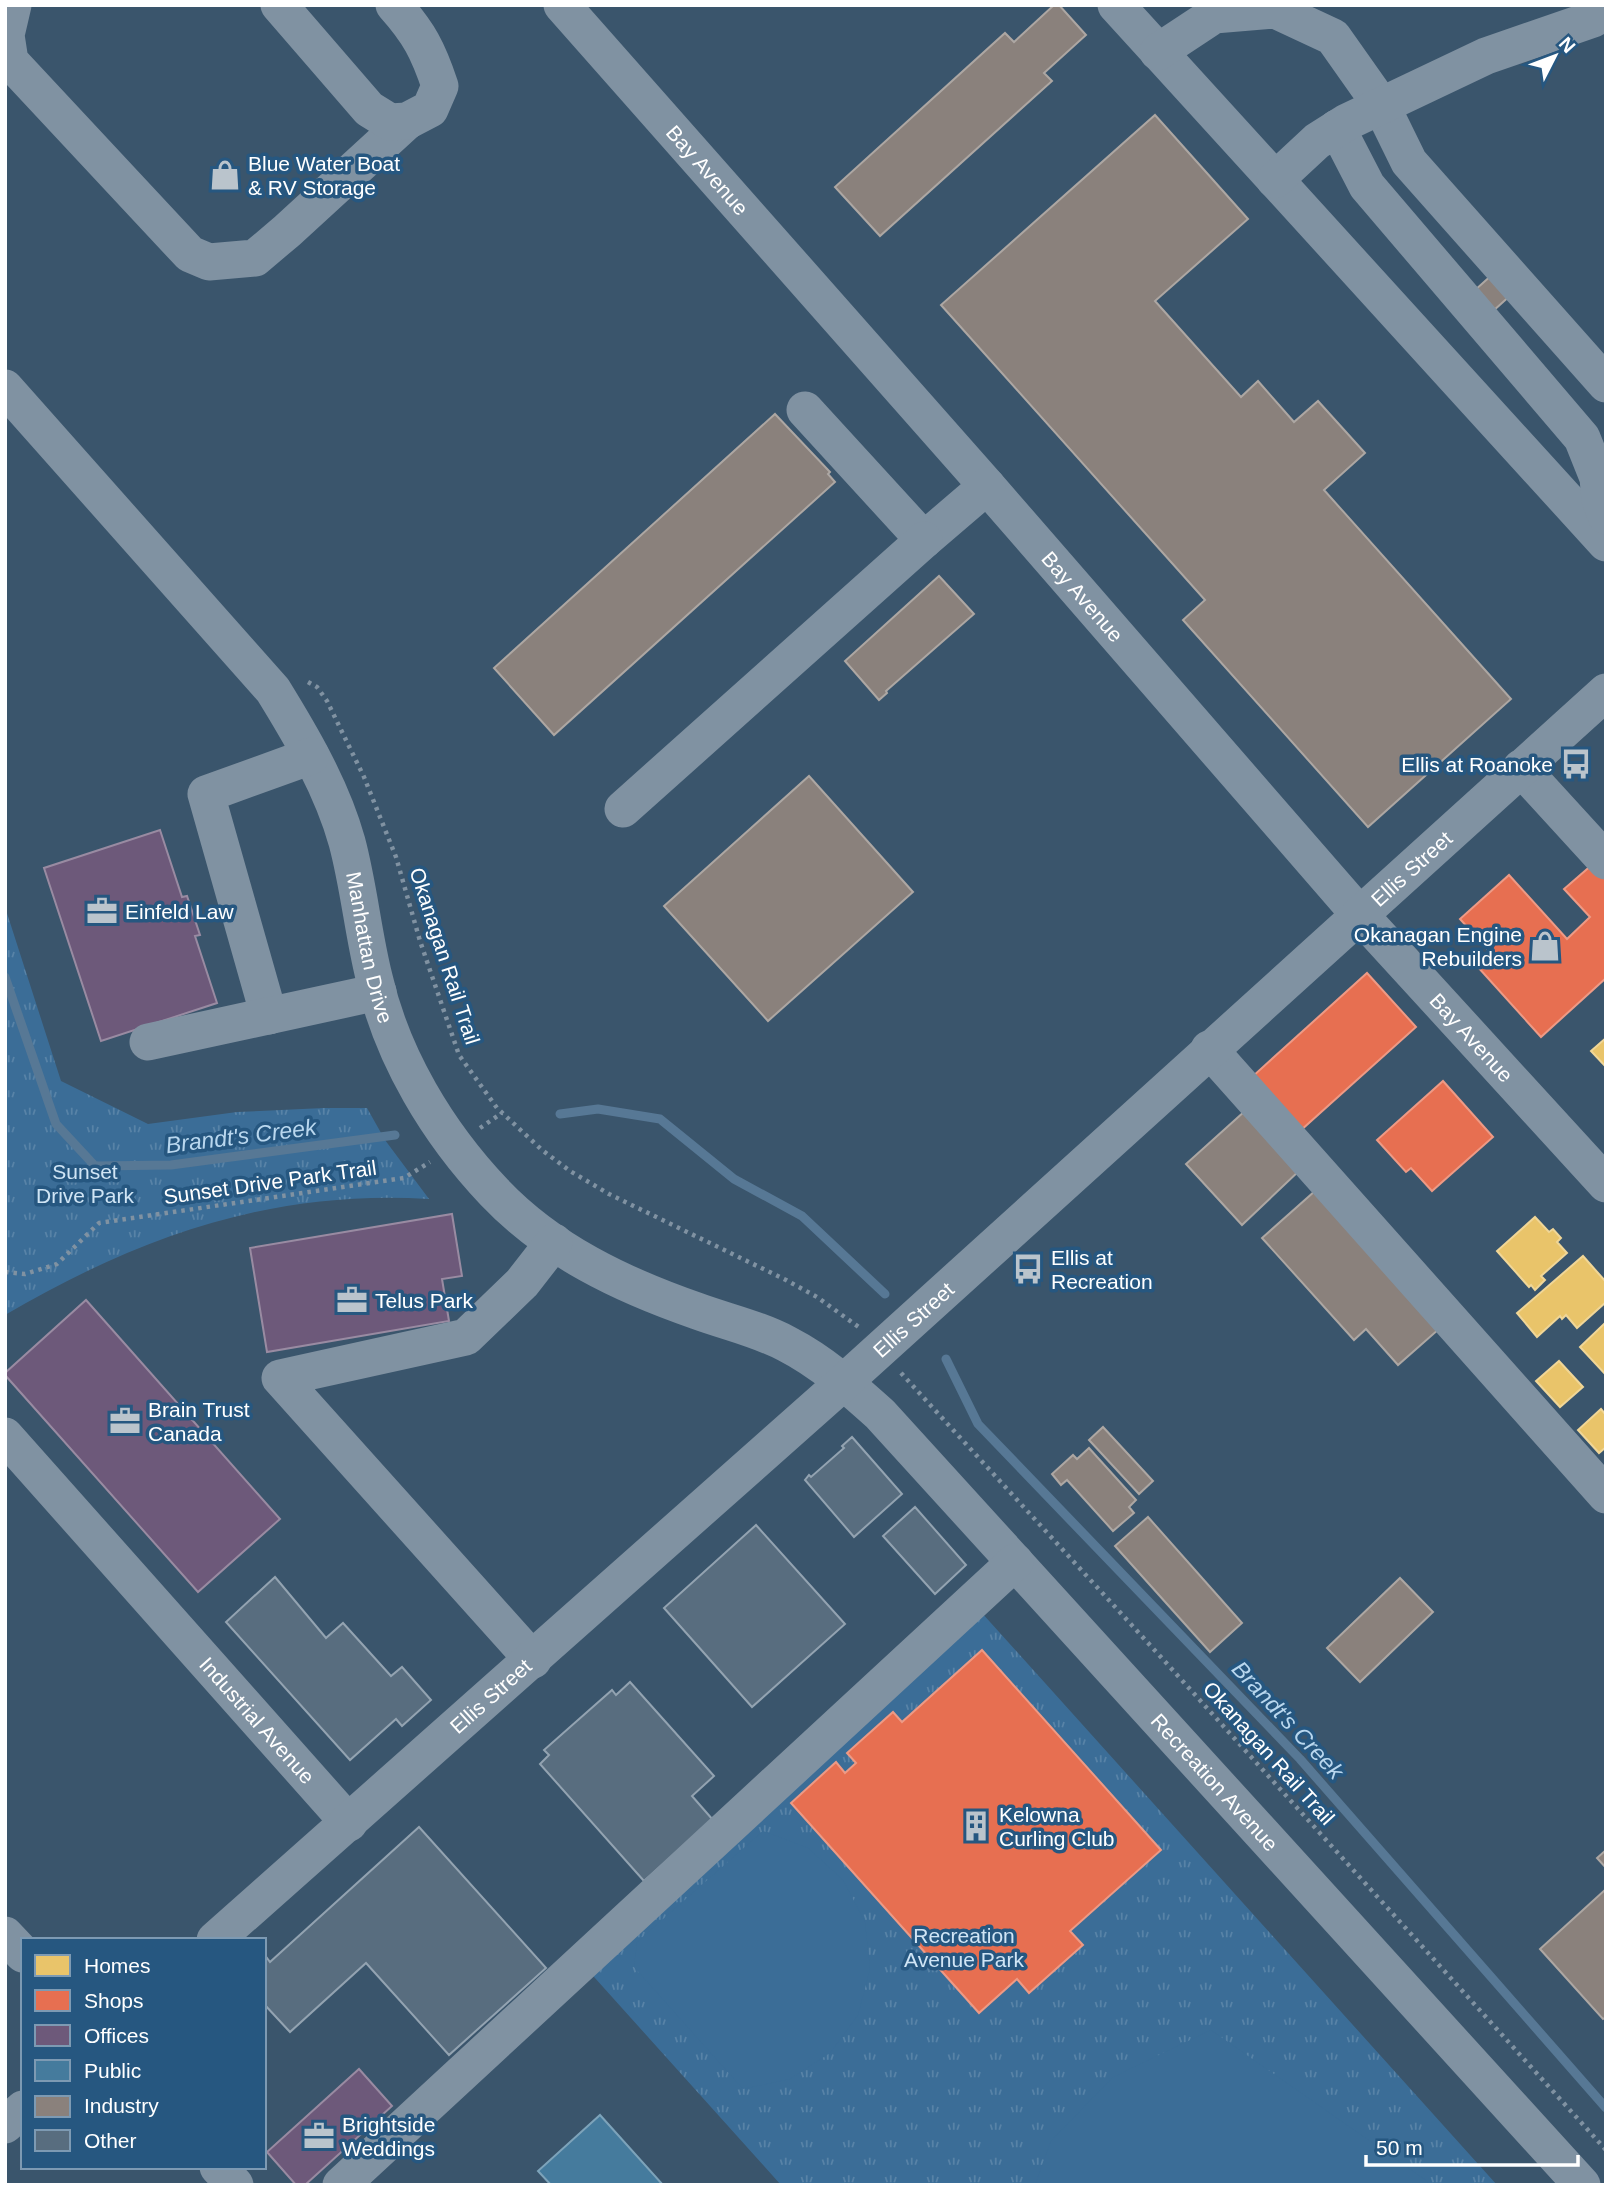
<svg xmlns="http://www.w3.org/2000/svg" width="1611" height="2190" viewBox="0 0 1611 2190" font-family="Helvetica,sans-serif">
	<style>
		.park { fill: url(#park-tufts) }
		.pitch { fill: #3b6d97 }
		.homes { fill: #e9c46a; stroke: #f0d697; stroke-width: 2 }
		.shops { fill: #e76f51; stroke: #ee9a85; stroke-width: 2 }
		.offices { fill: #6d597a; stroke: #998ba2; stroke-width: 2 }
		.public { fill: #457b9d; stroke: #7da3ba; stroke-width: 2 }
		.industry { fill: #8a817c; stroke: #ada7a3; stroke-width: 2 }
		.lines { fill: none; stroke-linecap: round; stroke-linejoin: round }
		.stream { stroke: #577895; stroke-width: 9 }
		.building { fill: #586d7f; stroke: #93a3b1; stroke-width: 2 }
		.path { stroke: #8092a2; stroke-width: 4.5; stroke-dasharray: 3.5 5; stroke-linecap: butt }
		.minor { stroke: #8092a2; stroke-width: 37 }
		.labels { text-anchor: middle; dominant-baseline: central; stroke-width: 7; stroke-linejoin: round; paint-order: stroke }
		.poi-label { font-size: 21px; fill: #fff; stroke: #265780; text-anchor: start }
		.street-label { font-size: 21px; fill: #fff; stroke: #265780 }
		.park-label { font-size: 21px; fill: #d0e5f5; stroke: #265780 }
		.water-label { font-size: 23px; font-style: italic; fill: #b9d7ee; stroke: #265780 }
	</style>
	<defs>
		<pattern id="park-tufts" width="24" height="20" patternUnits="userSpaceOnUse" patternTransform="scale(1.75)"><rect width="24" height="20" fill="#3b6d97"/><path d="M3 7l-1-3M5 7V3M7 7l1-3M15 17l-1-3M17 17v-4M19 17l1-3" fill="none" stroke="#5883a7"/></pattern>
	</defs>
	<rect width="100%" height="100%" fill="#3a556c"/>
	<path class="park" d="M 5,907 L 61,1081 L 148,1124 L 237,1112 L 324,1108 L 367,1108 L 385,1140 L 429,1199 C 273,1189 138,1237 5,1315 Z
		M 981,1612 L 1497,2185 L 781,2185 L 586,1968 Z"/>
	<path class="pitch" d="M 763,1831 L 808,1848 L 843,1880 L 865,1922 L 870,1969 L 858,2015 L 830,2053 L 790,2079 L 743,2089 L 634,1967 L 637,1942 Z
		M 1211,2030 L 1427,2181 L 1430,2185 L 1035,2185 L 1051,2141 L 1113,2077 Z"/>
	<path class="homes" d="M 1606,1038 L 1606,1067 L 1591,1051 Z
		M 1535,1217 L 1549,1232 L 1553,1229 L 1561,1238 L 1557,1242 L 1567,1253 L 1541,1276 L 1545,1280 L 1535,1290 L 1531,1285 L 1529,1287 L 1497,1251 Z
		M 1583,1256 L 1606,1282 L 1606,1302 L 1577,1328 L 1566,1315 L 1562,1319 L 1560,1316 L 1537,1337 L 1517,1313 Z
		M 1606,1322 L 1606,1375 L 1580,1347 Z
		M 1559,1361 L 1583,1387 L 1560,1407 L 1536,1381 Z
		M 1601,1409 L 1606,1415 L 1606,1447 L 1599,1453 L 1578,1430 Z"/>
	<path class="shops" d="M 1593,864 L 1606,878 L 1606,978 L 1541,1037 L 1477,966 L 1491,953 L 1460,919 L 1509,875 L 1567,939 L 1590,917 L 1564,889 Z
		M 1367,973 L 1416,1027 L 1300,1131 L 1252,1077 Z
		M 1443,1081 L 1493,1137 L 1432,1191 L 1411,1168 L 1406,1172 L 1377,1140 Z
		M 982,1650 L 1161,1850 L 1070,1931 L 1083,1945 L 1029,1993 L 1017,1979 L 979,2013 L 791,1803 L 836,1762 L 845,1773 L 856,1763 L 847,1753 L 893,1712 L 902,1722 Z"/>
	<path class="offices" d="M 160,830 L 182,897 L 187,896 L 200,935 L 195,936 L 217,1003 L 101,1041 L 44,868 Z
		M 452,1214 L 462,1276 L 442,1279 L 449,1321 L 267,1352 L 250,1248 Z
		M 86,1300 L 280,1519 L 198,1592 L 5,1375 L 5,1373 Z
		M 359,2069 L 392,2106 L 305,2185 L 296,2185 L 267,2152 Z"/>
	<path class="public" d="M 600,2115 L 663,2185 L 551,2185 L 538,2171 Z"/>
	<path class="industry" d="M 1054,5 L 1059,5 L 1086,35 L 1044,73 L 1052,81 L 880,236 L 835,187 L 1005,33 L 1014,42 Z
		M 1155,115 L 1248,219 L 1155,301 L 1241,397 L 1258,381 L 1294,422 L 1318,401 L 1365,453 L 1324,490 L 1511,699 L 1368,827 L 1183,620 L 1205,600 L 941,305 Z
		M 1493,274 L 1512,294 L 1493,311 L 1475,290 Z
		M 775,414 L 830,472 L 828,474 L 835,482 L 554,735 L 494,668 Z
		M 939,576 L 974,614 L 886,691 L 887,693 L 879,700 L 845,661 Z
		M 809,776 L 913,892 L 768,1021 L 664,906 Z
		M 1245,1111 L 1300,1170 L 1242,1225 L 1186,1164 Z
		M 1315,1191 L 1439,1329 L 1398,1365 L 1366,1329 L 1354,1340 L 1262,1238 Z
		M 1103,1427 L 1153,1481 L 1139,1494 L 1089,1440 Z
		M 1089,1448 L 1136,1500 L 1129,1507 L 1134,1513 L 1113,1531 L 1067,1480 L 1061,1485 L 1052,1474 L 1073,1455 L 1077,1459 Z
		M 1148,1517 L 1242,1623 L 1210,1652 L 1115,1546 Z
		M 1400,1578 L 1433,1612 L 1360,1682 L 1327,1648 Z
		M 1606,1850 L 1606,1868 L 1597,1858 Z
		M 1606,1889 L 1606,2017 L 1603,2019 L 1540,1949 Z"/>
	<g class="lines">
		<path class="stream" d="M 5,977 L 56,1124 L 95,1166 L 171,1165 L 395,1135
			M 560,1114 L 598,1109 L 660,1119 L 734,1179 L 802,1216 L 885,1294
			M 946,1359 L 978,1424 L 1300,1759 L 1606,2108"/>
	</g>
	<path class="building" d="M 852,1437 L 902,1494 L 854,1537 L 805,1480 L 809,1475 L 811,1477 L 844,1448 L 842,1446 Z
		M 915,1507 L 966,1565 L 935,1594 L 883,1536 Z
		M 756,1525 L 845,1624 L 752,1707 L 664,1608 Z
		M 275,1577 L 326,1638 L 343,1623 L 391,1676 L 402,1667 L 431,1700 L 402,1726 L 396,1719 L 350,1760 L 226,1622 Z
		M 630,1682 L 714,1776 L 692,1796 L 713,1820 L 644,1881 L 540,1764 L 549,1755 L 544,1750 L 612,1690 L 616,1695 Z
		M 419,1827 L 546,1968 L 449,2055 L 366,1963 L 290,2032 L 264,2004 L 264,1961 L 267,1958 L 270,1962 Z"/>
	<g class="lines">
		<path class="path" d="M 308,682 L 317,687 L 327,701 L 364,777 L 396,857 L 420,941 L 459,1055 L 497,1108 L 542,1150 L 570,1171 L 609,1194 L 786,1280 L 817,1297 L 860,1328
			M 480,1128 L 502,1113
			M 5,1272 L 25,1274 L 57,1264 L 99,1223 L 404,1178 L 430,1162
			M 901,1373 L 1160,1656 L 1606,2150"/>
		<g class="minor">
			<path d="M 13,5 L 6,35 L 10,61 L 190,254 L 209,262 L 255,258 L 287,231 L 407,121"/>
			<path d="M 279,5 L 369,109 L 390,122 L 407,121 L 430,109 L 440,86 C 428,50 419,33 394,5"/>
			<path id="s1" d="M 562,5 L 987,486 L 1359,914 L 1606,1184"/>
			<path d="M 1116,5 L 1606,543"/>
			<path d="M 1158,52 L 1214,15 L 1275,10 L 1333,37 L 1381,105 L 1409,162 L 1606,384"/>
			<path d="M 1337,128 L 1367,186 L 1582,438 L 1598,478 L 1600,500 L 1606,516"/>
			<path d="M 1275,180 L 1317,141 L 1347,122 L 1486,56 L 1593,19 L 1606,12"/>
			<path id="s2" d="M 5,388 L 273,690 C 302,737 332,788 347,842 C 359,887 363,933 374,977 C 392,1057 438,1133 494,1192 C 550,1251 622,1285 697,1311 C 727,1322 759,1329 787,1344 C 822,1362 851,1388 880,1414 L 1582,2185"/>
			<path d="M 805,410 L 924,540 L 987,486"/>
			<path d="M 1521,768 L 1606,861"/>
			<path d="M 623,809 L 924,540"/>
			<path d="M 269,1016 L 206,794 L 311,756"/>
			<path d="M 148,1042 L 378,992"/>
			<path d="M 1209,1049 L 1606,1495"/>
			<path id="s3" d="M 5,1436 L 349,1823"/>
			<path d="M 533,1660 L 280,1378 L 466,1337 L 522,1283 L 554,1242"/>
			<path d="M 5,1935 L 23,1954"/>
			<path id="s4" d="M 215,1940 L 844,1382 L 1606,692"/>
			<path d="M 5,2125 L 23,2109"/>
			<path d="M 218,2167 L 235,2185"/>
			<path d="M 341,2185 L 1015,1562"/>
		</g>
	</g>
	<defs>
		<g id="shop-bare" transform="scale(2.415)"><path d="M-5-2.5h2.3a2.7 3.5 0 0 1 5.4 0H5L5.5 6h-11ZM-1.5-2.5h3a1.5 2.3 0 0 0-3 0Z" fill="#bac4cc" stroke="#265780" stroke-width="2.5" paint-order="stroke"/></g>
		<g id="bus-bare" transform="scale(2.415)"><path d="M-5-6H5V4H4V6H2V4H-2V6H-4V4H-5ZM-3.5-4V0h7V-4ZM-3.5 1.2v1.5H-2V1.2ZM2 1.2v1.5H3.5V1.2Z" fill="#bac4cc" stroke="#265780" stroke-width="2.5" paint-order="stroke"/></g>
		<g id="office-bare" transform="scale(2.415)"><path d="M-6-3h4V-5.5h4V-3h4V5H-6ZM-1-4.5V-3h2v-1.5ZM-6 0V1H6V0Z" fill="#bac4cc" stroke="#265780" stroke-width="2.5" paint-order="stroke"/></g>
		<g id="building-bare" transform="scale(2.415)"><path d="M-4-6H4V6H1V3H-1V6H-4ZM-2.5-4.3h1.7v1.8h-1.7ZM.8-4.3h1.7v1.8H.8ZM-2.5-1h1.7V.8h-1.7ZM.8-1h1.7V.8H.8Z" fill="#bac4cc" stroke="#265780" stroke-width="2.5" paint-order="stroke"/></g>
	</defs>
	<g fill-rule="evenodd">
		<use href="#shop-bare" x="225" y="175"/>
		<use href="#bus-bare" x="1576" y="764"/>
		<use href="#office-bare" x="102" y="911"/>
		<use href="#shop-bare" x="1545" y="946"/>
		<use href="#bus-bare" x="1028" y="1269"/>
		<use href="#office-bare" x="352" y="1300"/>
		<use href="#office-bare" x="125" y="1421"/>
		<use href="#building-bare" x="976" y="1826"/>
		<use href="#office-bare" x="319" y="2136"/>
	</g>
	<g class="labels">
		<g class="poi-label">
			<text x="248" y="163">Blue Water Boat<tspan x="248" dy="24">&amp; RV Storage</tspan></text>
			<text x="1553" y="764" text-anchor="end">Ellis at Roanoke</text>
			<text x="125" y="911">Einfeld Law</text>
			<text x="1522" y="934" text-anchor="end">Okanagan Engine<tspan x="1522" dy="24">Rebuilders</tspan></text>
			<text x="1051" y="1257">Ellis at<tspan x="1051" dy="24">Recreation</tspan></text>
			<text x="375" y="1300">Telus Park</text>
			<text x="148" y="1409">Brain Trust<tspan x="148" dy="24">Canada</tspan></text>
			<text x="999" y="1814">Kelowna<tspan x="999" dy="24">Curling Club</tspan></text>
			<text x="342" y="2124">Brightside<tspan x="342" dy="24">Weddings</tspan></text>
		</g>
		<g class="street-label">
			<text stroke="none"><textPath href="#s1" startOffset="220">Bay Avenue</textPath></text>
			<text stroke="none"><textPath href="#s1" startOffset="788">Bay Avenue</textPath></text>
			<text stroke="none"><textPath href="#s4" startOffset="1606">Ellis Street</textPath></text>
			<text stroke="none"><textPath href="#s2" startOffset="681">Manhattan Drive</textPath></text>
			<text transform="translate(445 956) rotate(72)">Okanagan Rail Trail</text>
			<text stroke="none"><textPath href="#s1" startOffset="1376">Bay Avenue</textPath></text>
			<text transform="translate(270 1182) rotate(-8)">Sunset Drive Park Trail</text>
			<text stroke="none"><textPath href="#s4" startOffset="934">Ellis Street</textPath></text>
			<text stroke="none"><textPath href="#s4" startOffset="368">Ellis Street</textPath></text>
			<text stroke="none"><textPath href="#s3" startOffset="380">Industrial Avenue</textPath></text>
			<text transform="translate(1269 1753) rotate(48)">Okanagan Rail Trail</text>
			<text stroke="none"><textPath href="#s2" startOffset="1908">Recreation Avenue</textPath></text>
		</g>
		<g class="park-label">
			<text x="85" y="1171">Sunset<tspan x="85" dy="24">Drive Park</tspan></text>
			<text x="964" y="1935">Recreation<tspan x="964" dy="24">Avenue Park</tspan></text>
		</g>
		<g class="water-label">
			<text transform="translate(241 1136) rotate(-7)">Brandt's Creek</text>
			<text transform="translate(1288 1720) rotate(47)">Brandt's Creek</text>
		</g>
	</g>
	<rect width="1611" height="2190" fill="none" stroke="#ffffff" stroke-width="14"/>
	<rect x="21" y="1938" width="245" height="231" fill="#265780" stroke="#7d9ab3" stroke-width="2"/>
	<rect x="35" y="1955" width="35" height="21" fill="#e9c46a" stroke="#7d9ab3" stroke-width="2"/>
	<text x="84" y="1973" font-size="21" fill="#ffffff">Homes</text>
	<rect x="35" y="1990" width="35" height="21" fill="#e76f51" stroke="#7d9ab3" stroke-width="2"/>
	<text x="84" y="2008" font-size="21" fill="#ffffff">Shops</text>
	<rect x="35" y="2025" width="35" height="21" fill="#6d597a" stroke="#7d9ab3" stroke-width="2"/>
	<text x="84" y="2043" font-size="21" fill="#ffffff">Offices</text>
	<rect x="35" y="2060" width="35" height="21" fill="#457b9d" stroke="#7d9ab3" stroke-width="2"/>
	<text x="84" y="2078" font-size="21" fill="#ffffff">Public</text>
	<rect x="35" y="2096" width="35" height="21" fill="#8a817c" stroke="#7d9ab3" stroke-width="2"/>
	<text x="84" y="2113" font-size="21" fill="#ffffff">Industry</text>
	<rect x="35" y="2130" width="35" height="21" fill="#586d7f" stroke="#7d9ab3" stroke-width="2"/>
	<text x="84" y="2148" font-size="21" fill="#ffffff">Other</text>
	<g transform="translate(1555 56) rotate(48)" stroke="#265780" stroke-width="5" paint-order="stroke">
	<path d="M0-5L12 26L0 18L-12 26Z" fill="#ffffff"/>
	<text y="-10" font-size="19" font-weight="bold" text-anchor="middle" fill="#ffffff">N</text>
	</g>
	<path d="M1366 2155v10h212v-10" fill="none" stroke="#ffffff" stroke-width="3.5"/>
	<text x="1376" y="2155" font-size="21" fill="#ffffff" stroke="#265780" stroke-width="5" paint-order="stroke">50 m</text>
</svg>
